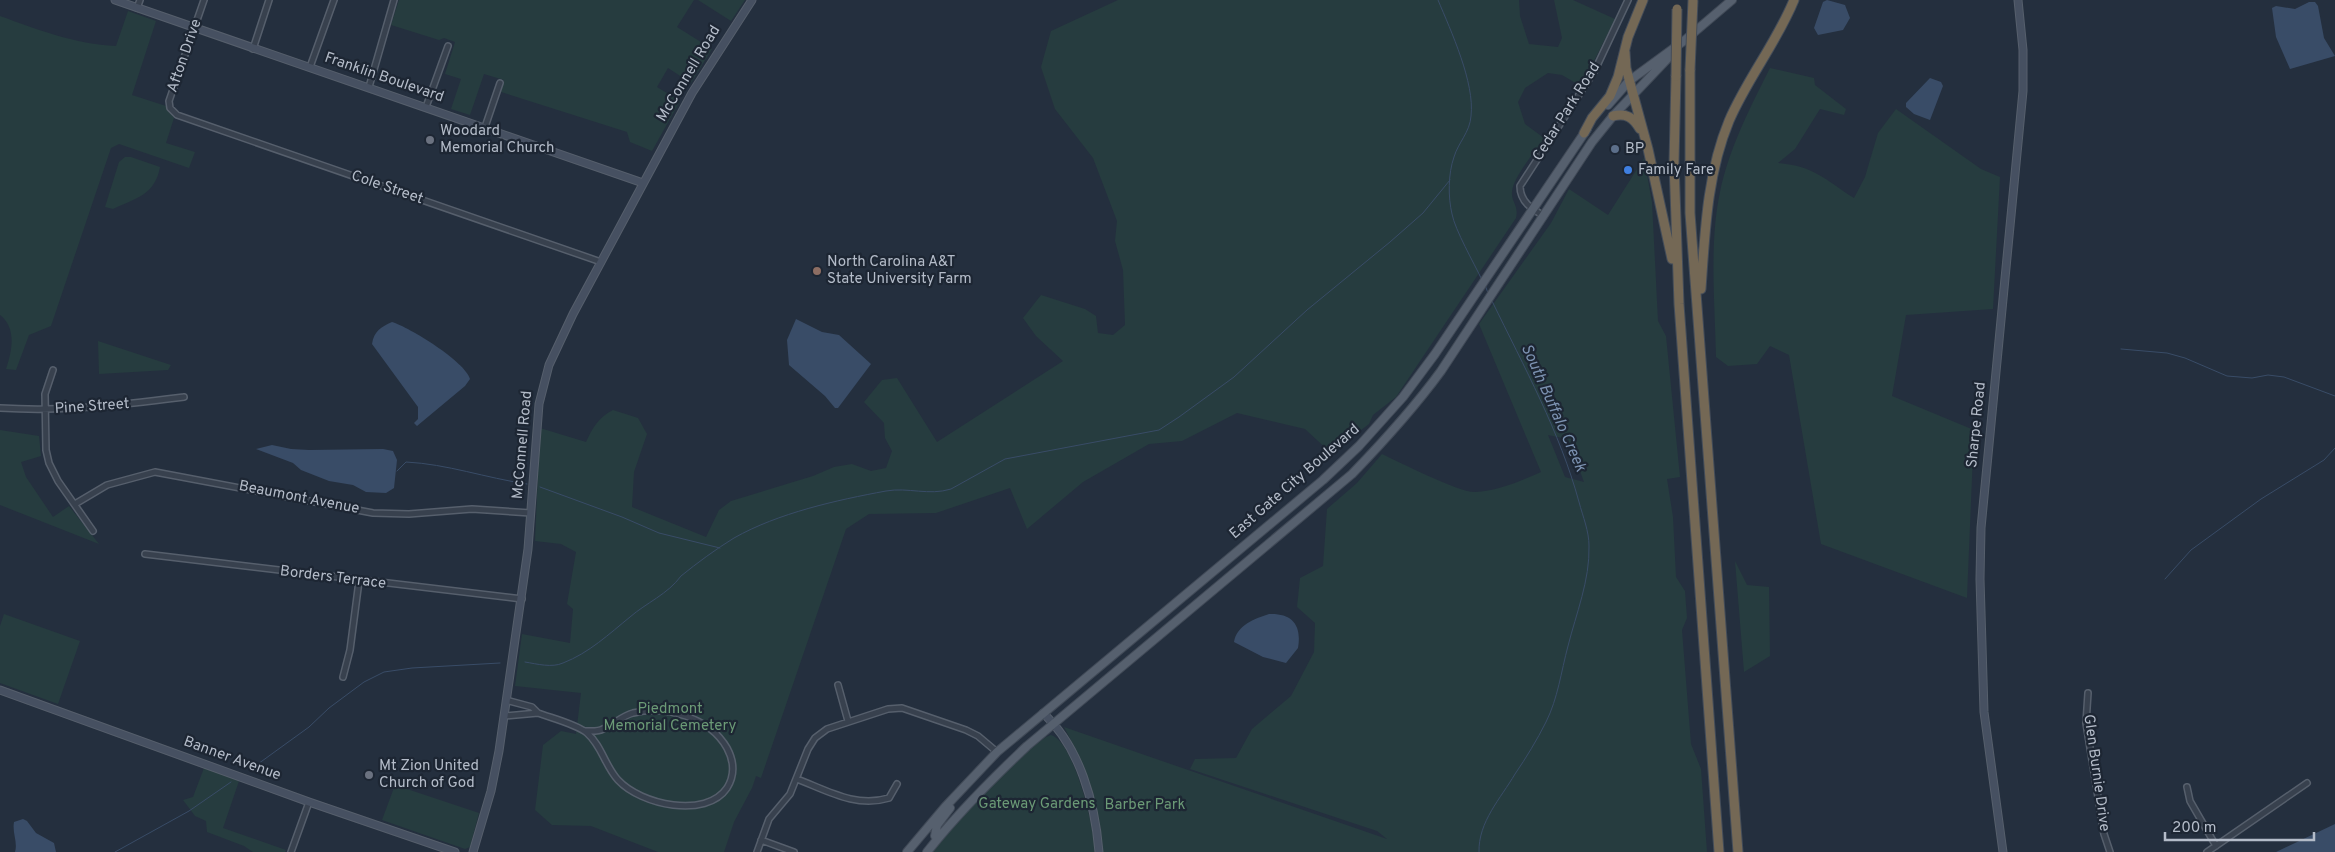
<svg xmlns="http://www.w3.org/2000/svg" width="2335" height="852" viewBox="0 0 2335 852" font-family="Overpass,sans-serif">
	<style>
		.green { fill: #263c3f; fill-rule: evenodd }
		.water { fill: #394c67 }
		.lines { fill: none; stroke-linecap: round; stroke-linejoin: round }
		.stream { stroke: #394c67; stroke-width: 1 }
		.street-casing { stroke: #565f6c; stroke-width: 8 }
		.secondary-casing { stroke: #565f6c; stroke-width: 9 }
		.primary-casing { stroke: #414a57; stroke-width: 10 }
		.highway-casing { stroke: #434c59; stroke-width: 11 }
		.street { stroke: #38414e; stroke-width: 5 }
		.secondary { stroke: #465061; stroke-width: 7 }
		.primary { stroke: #56606e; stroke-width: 8 }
		.highway { stroke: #746855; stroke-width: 9 }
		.highway-bridge-casing { stroke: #434c59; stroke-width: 11; stroke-linecap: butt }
		.highway-bridge { stroke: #746855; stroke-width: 9 }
		.worship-dot { fill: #6b7280; stroke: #1d2633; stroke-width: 2 }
		.service-dot { fill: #5c6f8a; stroke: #1d2633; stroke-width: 2 }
		.shop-dot { fill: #3f7fe0; stroke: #1d2633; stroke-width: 2 }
		.education-dot { fill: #8d6e63; stroke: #1d2633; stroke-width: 2 }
		.labels { text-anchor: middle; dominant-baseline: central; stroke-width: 4.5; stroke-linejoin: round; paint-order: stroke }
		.street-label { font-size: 15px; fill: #b4bcc9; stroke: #1d2633 }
		.poi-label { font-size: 15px; fill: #b4bcc9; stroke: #1d2633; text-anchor: start }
		.park-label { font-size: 15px; fill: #6b9a76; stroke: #1d2633 }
		.water-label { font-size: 16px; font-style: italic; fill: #7c92b1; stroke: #1d2633 }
	</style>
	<rect width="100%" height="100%" fill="#242f3e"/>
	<path class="green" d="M 399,0 L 694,0 L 677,27 L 712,49 L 691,83 L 668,68 L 657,87 L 680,101 L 652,151 L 630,142 L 627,132 L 501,92 L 504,80 L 484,74 L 470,115 L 451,109 L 461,79 L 445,74 L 455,42 L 444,38 L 439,40 L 391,25 Z
		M 698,0 L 745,0 L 731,21 Z
		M 1118,0 L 1519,0 L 1520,16 L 1529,44 L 1558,47 L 1562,38 L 1554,0 L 1573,0 L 1615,19 L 1591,67 L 1579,85 L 1562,75 L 1548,73 L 1525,88 L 1518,102 L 1525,124 L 1544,138 C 1536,151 1513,177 1512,192 C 1511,202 1519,205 1516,218 L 1396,397 L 1373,415 L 1369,424 L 1331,453 L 1305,429 L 1237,413 L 1182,441 L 1149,444 L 1083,482 L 1027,529 L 1010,488 L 936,513 L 869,514 L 846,529 L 761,778 L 756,776 L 752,788 L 734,822 L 724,852 L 658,852 L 591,826 L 552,825 L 535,810 L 543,745 L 561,731 L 576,734 L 581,693 L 515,686 L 522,634 L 570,643 L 573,609 L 567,604 L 576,552 L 561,544 L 535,541 L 540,428 L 586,442 C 593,427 598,418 613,410 L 638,418 L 647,434 L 634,472 L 632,507 L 706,537 L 719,510 L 731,501 L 813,476 L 834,467 L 852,464 L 871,471 L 886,468 L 892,451 L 885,438 L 884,423 L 864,402 L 882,380 L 897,378 L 937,442 L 1063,361 L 1036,336 L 1023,318 L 1041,295 L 1085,309 L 1096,316 L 1098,333 L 1113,335 L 1125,325 L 1123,270 L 1115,241 L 1117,221 L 1093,158 L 1055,109 L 1041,67 L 1051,31 Z
		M 128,11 L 156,21 L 132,95 L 166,106 L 174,118 L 166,143 L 195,152 L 189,168 L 119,144 L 111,148 L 51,326 L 29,335 L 16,370 L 6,369 C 12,351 17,328 0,315 L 0,16 C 38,30 75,44 116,46 Z
		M 1770,68 L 1814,78 L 1815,85 L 1846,109 L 1844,115 L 1820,109 L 1795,149 L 1778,163 C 1815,166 1825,180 1854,198 L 1865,177 L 1878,133 L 1896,109 L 1981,169 L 2000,177 L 1993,309 L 1906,315 L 1892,396 L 1974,430 L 1967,598 L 1821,544 L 1789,355 L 1770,346 L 1757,364 L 1728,366 L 1716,357 C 1715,304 1709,243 1720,192 C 1729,148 1750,108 1770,68 Z
		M 125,157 L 131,157 L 160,167 C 155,195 136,198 113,209 L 105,207 L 119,162 Z
		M 1644,158 L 1652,202 L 1658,321 L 1666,336 L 1680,477 L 1667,479 L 1673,517 L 1676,577 L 1685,591 L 1687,618 L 1682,630 L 1691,744 L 1701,769 L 1707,852 L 1103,852 C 1100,806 1086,768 1064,727 L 1387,839 L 1377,831 L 1190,769 L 1195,759 L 1236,758 L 1252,729 L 1291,696 L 1314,652 L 1315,623 L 1297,607 L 1300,578 L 1323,566 L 1327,509 L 1357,483 L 1382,454 C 1399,462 1460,493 1475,492 C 1498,491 1520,481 1541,472 L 1479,324 L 1551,223 L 1569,189 L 1608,215 ZM 1548,435 L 1568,439 L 1584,482 L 1565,477 Z
		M 98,341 L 171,365 L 168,370 L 99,374 Z
		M 0,430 L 39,436 L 41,456 L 21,462 L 26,477 L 53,517 L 69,506 L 99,544 L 0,505 Z
		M 1735,561 L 1747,585 L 1769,587 L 1770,656 L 1744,672 Z
		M 4,614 L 80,641 L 58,704 L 0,683 L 0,626 Z
		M 1051,735 C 1074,741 1095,830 1095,852 L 933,852 L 948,830 L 1019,757 L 1046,737 Z
		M 204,768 L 239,781 L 223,828 L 286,850 L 285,852 L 253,852 L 244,846 L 207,832 L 206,821 L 195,816 L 183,800 L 193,797 Z
		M 395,785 L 479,813 L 470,847 L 465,849 L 382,820 Z"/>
	<path class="water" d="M 1827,0 L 1845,5 L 1850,18 L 1843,30 L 1818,35 L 1814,28 L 1823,2 Z
		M 2309,2 L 2315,2 L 2318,6 L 2324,38 L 2335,56 L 2290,69 L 2276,37 L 2272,8 L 2276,6 L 2295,9 Z
		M 1930,78 L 1941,82 L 1943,86 L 1930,120 L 1914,114 L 1906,107 L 1906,103 Z
		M 796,319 L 822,332 L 839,335 L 871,364 L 838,408 L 835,408 L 825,396 L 789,365 L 787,340 Z
		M 392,322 C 409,327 466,362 470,379 L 465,386 L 417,426 L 414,423 L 418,419 L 418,407 L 372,344 C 374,331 381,327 392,322 Z
		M 272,445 L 291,449 L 309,450 L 383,449 L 393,451 L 397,460 L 394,488 L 386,493 L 366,492 L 353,485 L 329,481 L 301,470 L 293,463 L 256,449 Z
		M 1269,614 C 1292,613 1302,625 1298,648 L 1286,663 L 1263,657 L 1234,642 C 1237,625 1254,619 1269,614 Z
		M 23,819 L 27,821 L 36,833 L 54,843 L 56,852 L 15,852 C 18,842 12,833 14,822 Z
		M 2335,824 L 2335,852 L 2276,852 Z"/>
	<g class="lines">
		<path class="stream" d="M 1438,0 C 1451,31 1475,83 1471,116 C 1470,132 1458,143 1454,157 C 1448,174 1448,197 1452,214 C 1455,230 1474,263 1482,280
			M 1485,285 L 1488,293
			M 2121,349 L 2167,353 L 2185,358 L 2227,376 L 2252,378 L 2268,375 L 2284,377 L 2335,396
			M 397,471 L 406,462 C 447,464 486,478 527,484
			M 540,487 L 622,517 L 659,533 L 720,548
			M 2165,579 L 2191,550 L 2261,499 L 2324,460 L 2335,448
			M 525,662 C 537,664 552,668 563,663 C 589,653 609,634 630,617 C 646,603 668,594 681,576 C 697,563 716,549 734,538 C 778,513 837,500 886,491 C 908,487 929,496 951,489 L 1005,459 L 1159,430 L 1179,417 L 1234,377 L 1307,310 L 1390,242 L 1423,213 L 1450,180
			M 251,769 L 309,727 L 329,708 L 364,682 L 384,672 L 412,668 L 500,663
			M 115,852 L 189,811 L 231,782
			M 1479,852 C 1478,822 1501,798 1515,774 C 1526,758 1537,740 1546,722 C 1558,698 1561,672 1568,646 C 1576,614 1590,580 1589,546 C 1589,531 1583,517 1579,502 C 1560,432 1524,367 1492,301"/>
		<g class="street-casing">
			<path id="street" d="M 204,0 L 169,101 L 170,108 L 177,115 L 601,262
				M 137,8 L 140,0
				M 253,49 L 269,0
				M 310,67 L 334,0
				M 369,87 L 394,0
				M 426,107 L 448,46
				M 485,127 L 500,83
				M 1544,216 C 1532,209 1520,202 1520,186 L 1595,70 L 1628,0
				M 53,370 L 45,394 L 46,450 L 49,463 L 58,481 L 93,531
				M 0,408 C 65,412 120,405 184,397
				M 75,504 L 107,485 L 155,472 L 373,513 L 409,514 L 472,509 L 531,513
				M 145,554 L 522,599
				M 343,677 L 350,650 L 359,581
				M 838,685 L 848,721
				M 2088,693 L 2086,723 L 2104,834 L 2110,852
				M 506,700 L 532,707 L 538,713 C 551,718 576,724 587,733 C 602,746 605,766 618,780 C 641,805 706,819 727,788 C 735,775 734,761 727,748 C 710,718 667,705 633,713 C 622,716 614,724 603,729 C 598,732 591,731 585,731
				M 504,716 L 538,713
				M 797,779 C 828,791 856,808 889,798 L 897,784
				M 2187,787 L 2190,801 L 2216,846
				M 761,840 L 794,852
				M 291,852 L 309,802
				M 757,852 L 769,819 L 790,794 L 808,749 L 815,738 L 827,729 L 888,709 L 902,708 L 966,730 L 978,736 L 997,752
				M 2207,852 L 2307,783"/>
		</g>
		<g class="secondary-casing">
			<path id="secondary" d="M 115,0 L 643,183
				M 0,690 L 309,802 L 455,852
				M 1043,713 C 1080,747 1095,803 1099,852
				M 473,852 L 491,791 L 499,751 L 528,549 L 539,404 L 549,365 L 573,314 L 692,93 L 752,0
				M 2003,852 L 1984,712 L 1980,579 L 1981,528 L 2023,91 L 2023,50 L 2018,0"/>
		</g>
		<g class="primary-casing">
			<path id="primary" d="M 1608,105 L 1629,81 L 1685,40 L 1732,0
				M 938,838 L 935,836 L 937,825 L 950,808
				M 907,852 L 945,807 L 997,752 L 1323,480 L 1359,446 L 1403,397 L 1435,354 L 1587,129
				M 927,852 C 957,814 991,780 1027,746 L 1352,474 C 1384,441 1414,408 1441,371 L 1592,142 L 1613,116 L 1670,56"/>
		</g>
		<g class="highway-casing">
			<path id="highway" d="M 1625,52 L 1626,68 L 1648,149 L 1672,259
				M 1690,70 L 1690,213 L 1738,852
				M 1676,76 L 1674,163 L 1679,304 L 1719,852
				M 1613,116 C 1626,113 1633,117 1640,129
				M 1584,133 L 1592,118 L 1610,96 L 1618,77 L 1628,37 L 1643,0
				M 1701,289 C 1705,232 1707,174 1729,121 C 1747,79 1777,42 1794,0"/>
		</g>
		<use href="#street" class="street"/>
		<use href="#secondary" class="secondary"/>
		<use href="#primary" class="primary"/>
		<use href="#highway" class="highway"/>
		<g class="highway-bridge-casing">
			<path id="highway-bridge" d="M 1690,70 L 1693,0
				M 1676,76 L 1677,9"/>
		</g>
		<use href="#highway-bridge" class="highway-bridge"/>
	</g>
	<g class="worship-dot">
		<circle cx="430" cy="140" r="5"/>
		<circle cx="369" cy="775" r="5"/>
	</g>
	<circle class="service-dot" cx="1615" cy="149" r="5"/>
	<circle class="shop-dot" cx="1628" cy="170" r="5"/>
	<circle class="education-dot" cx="817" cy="271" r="5"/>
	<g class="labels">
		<g class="street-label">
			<text transform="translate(185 56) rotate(-71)">Afton Drive</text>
			<text transform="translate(689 74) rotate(-59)">McConnell Road</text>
			<text transform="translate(384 78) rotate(19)">Franklin Boulevard</text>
			<text transform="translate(1567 112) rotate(-58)">Cedar Park Road</text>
			<text transform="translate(387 188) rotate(19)">Cole Street</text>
			<text transform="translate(92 407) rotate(-4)">Pine Street</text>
			<text transform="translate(1977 425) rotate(-84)">Sharpe Road</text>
			<text transform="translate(523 445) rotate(-85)">McConnell Road</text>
			<text transform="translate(1295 482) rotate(-41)">East Gate City Boulevard</text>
			<text transform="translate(299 498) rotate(11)">Beaumont Avenue</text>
			<text transform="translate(333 578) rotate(7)">Borders Terrace</text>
			<text transform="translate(232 759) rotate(20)">Banner Avenue</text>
			<text transform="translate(2096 773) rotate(82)">Glen Burnie Drive</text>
		</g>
		<g class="poi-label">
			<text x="440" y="131">Woodard<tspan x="440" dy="17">Memorial Church</tspan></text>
			<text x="1625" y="149">BP</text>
			<text x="1638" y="170">Family Fare</text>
			<text x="827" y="262">North Carolina A&amp;T<tspan x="827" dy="17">State University Farm</tspan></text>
			<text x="379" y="766">Mt Zion United<tspan x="379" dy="17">Church of God</tspan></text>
		</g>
		<g class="park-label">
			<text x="670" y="709">Piedmont<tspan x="670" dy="17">Memorial Cemetery</tspan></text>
			<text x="1037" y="804">Gateway Gardens</text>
			<text x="1145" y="805">Barber Park</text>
		</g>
		<g class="water-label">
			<text transform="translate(1553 408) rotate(66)">South Buffalo Creek</text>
		</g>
	</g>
	<path d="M2165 832v8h149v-8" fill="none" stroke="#b4bcc9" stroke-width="2.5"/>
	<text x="2172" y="832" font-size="15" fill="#b4bcc9" stroke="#1d2633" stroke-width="4" paint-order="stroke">200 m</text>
</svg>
